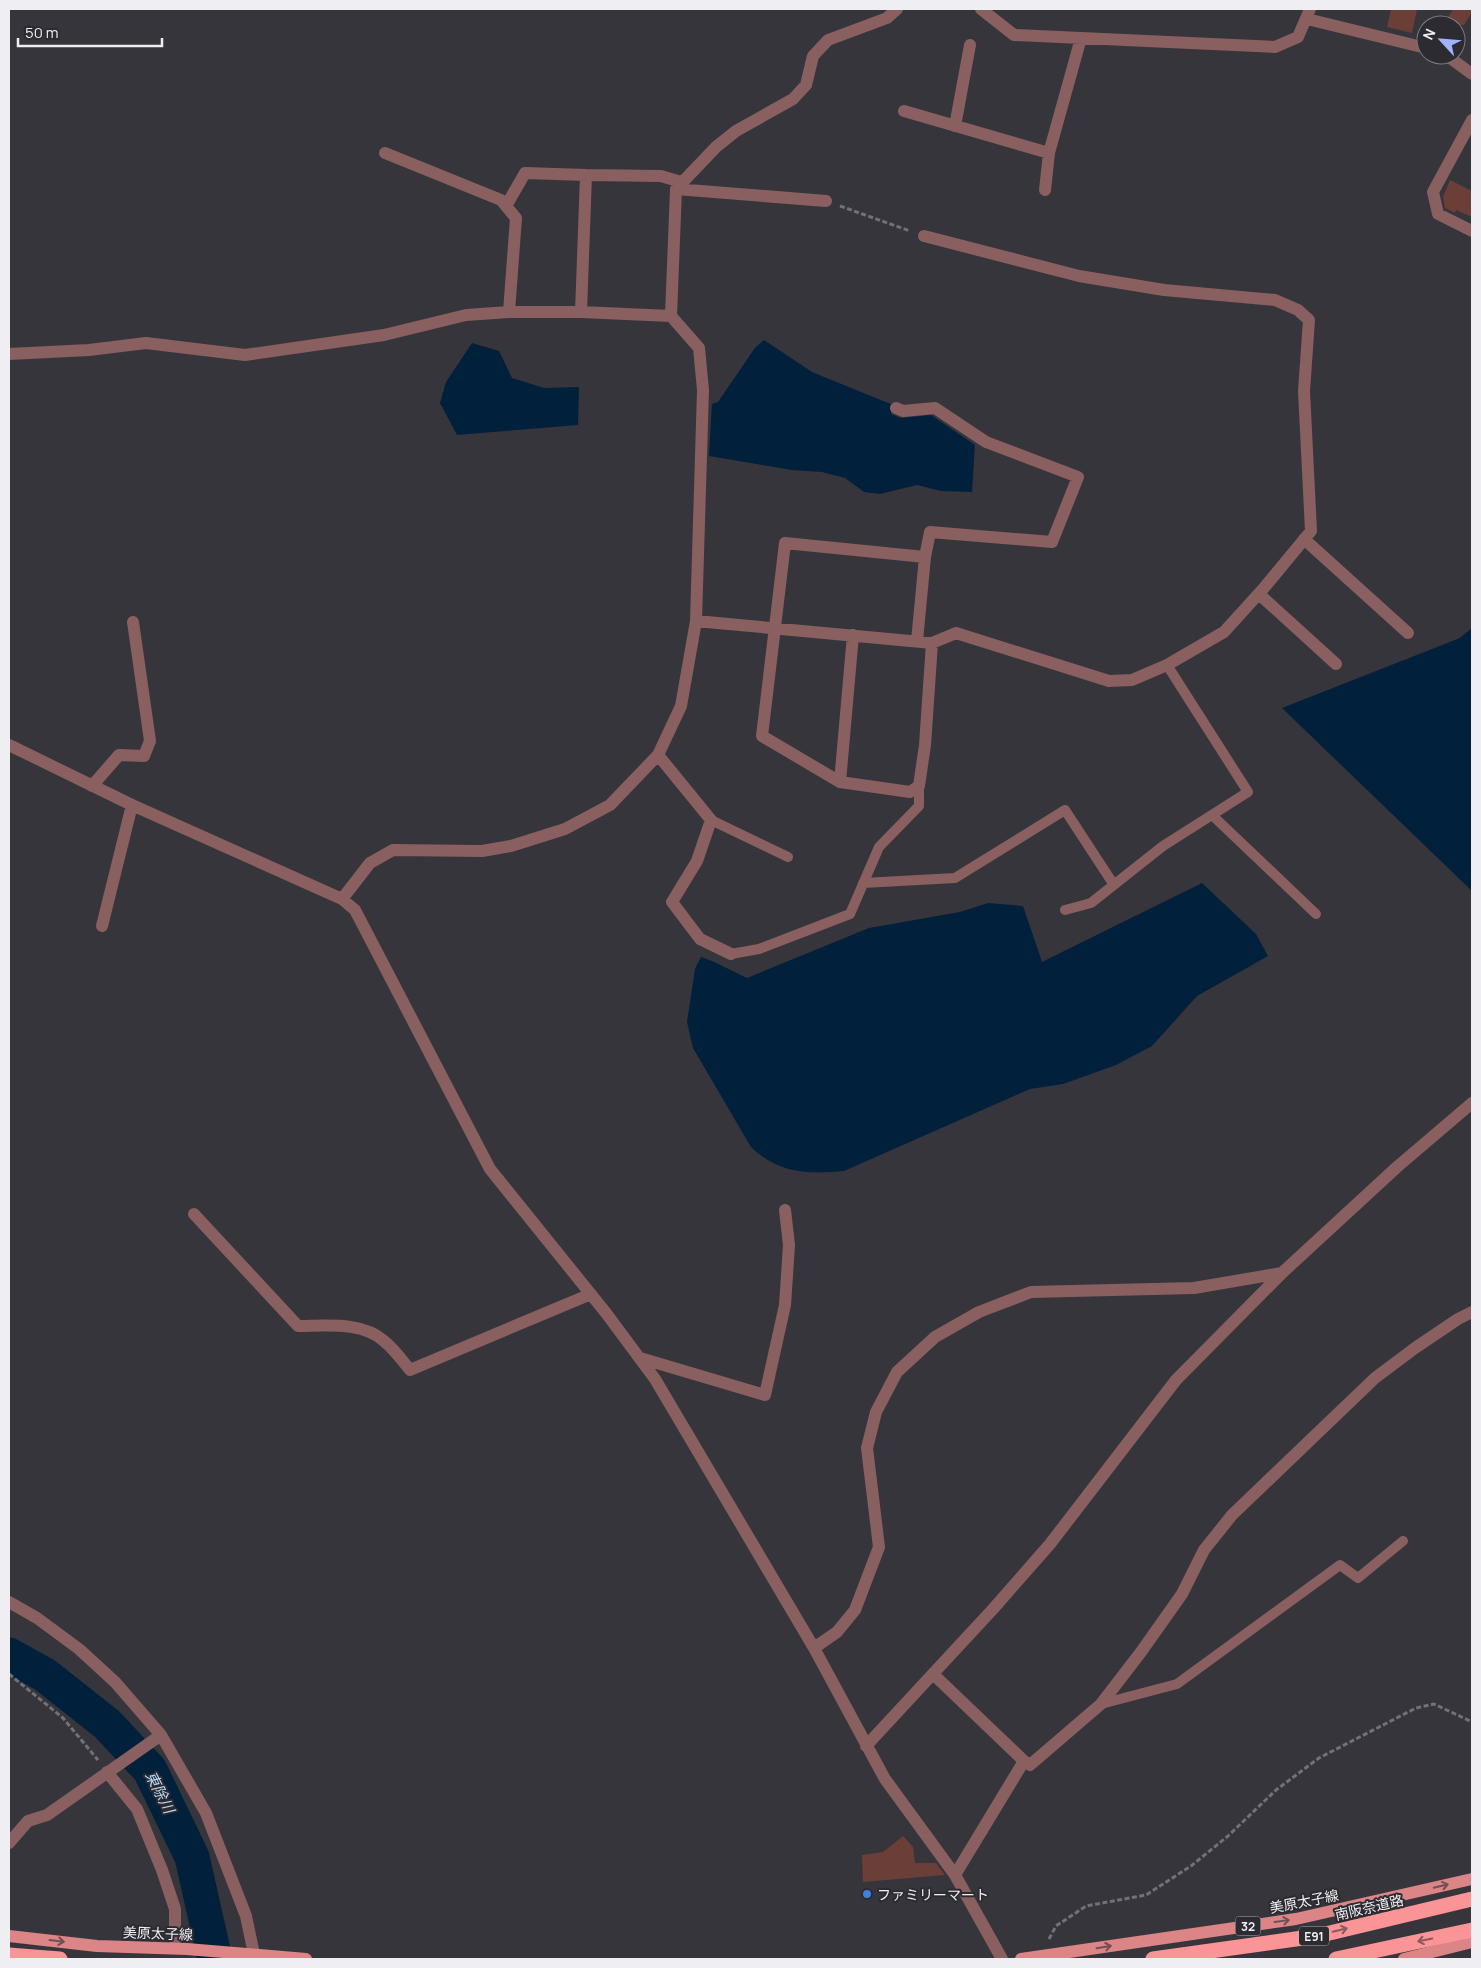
<svg xmlns="http://www.w3.org/2000/svg" width="1481" height="1968" viewBox="0 0 1481 1968" font-family="Manrope,'Noto Sans JP',sans-serif">
	<style>
		.water { fill: #00203b }
		.lines { fill: none; stroke-linecap: round; stroke-linejoin: round }
		.river { stroke: #00203b; stroke-width: 35 }
		.building { fill: #6b3e38 }
		.path { stroke: #727177; stroke-width: 3; stroke-dasharray: 5 2.5; stroke-linecap: butt }
		.lane { stroke: #8a5f5f; stroke-width: 10 }
		.street { stroke: #8a5f5f; stroke-width: 12 }
		.primary { stroke: #db8587; stroke-width: 12 }
		.highway { stroke: #fb9496; stroke-width: 15 }
		.oneway { stroke: #724f54 }
		.oneway2 { stroke: #895a5f }
		.shop-dot { fill: #3f7fe0; stroke: #2c2b32; stroke-width: 2 }
		.labels { text-anchor: middle; dominant-baseline: central; stroke-width: 4; stroke-linejoin: round; paint-order: stroke }
		.shield { fill: #2c2b32; stroke: #b4b4b8; stroke-width: 1 }
		.shield-label { font-size: 12px; font-weight: bold; fill: #efeef2 }
		.poi-label { font-size: 14px; fill: #efeef2; stroke: #2c2b32; text-anchor: start }
		.street-label { font-size: 14px; fill: #efeef2; stroke: #2c2b32 }
		.water-label { font-size: 15px; font-style: italic; fill: #b8dbfa; stroke: #2c2b32 }
	</style>
	<rect width="100%" height="100%" fill="#36353c"/>
	<path class="water" d="M 764,340 L 812,372 L 893,405 L 891,414 L 901,418 L 931,415 L 975,445 L 972,492 L 941,491 L 917,485 L 880,494 L 864,492 L 845,478 L 822,472 L 792,470 L 709,456 L 712,404 L 718,402 L 755,348 Z
		M 472,343 L 499,351 L 512,378 L 544,388 L 579,387 L 578,425 L 457,435 L 440,403 L 446,382 Z
		M 1472,628 L 1472,891 L 1282,708 L 1460,638 Z
		M 1202,883 L 1256,934 L 1268,956 L 1197,996 L 1152,1046 L 1116,1065 L 1063,1084 L 1030,1089 L 844,1171 C 807,1174 779,1174 751,1147 L 693,1048 L 687,1022 L 695,969 L 701,957 L 712,961 L 747,978 L 869,928 L 960,912 L 988,903 L 1023,906 L 1042,962 Z"/>
	<g class="lines">
		<path class="river" d="M 9,1655 L 45,1675 L 107,1724 L 150,1770 L 192,1857 L 215,1959"/>
	</g>
	<path class="building" d="M 1391,9 L 1417,9 L 1412,33 L 1387,27 Z
		M 1453,9 L 1472,9 L 1472,12 L 1464,25 L 1443,25 Z
		M 1450,180 L 1472,191 L 1472,217 L 1456,210 L 1455,213 L 1445,208 L 1443,197 Z
		M 903,1836 L 913,1847 L 915,1863 L 936,1863 L 945,1875 L 863,1882 L 862,1855 L 883,1852 Z"/>
	<g class="lines">
		<path class="path" d="M 840,206 L 910,231
			M 9,1674 L 63,1718 L 98,1760
			M 1049,1939 L 1056,1926 L 1086,1906 L 1146,1895 L 1191,1866 L 1228,1836 L 1276,1790 L 1319,1758 L 1416,1708 L 1434,1704 L 1470,1721"/>
		<path class="lane" d="M 1212,815 L 1316,914
			M 711,820 L 788,857
			M 863,883 L 955,878 L 1065,810 L 1114,885
			M 1065,910 L 1091,903 L 1163,846 L 1248,792 L 1167,665
			M 731,954 L 759,949 L 850,914 L 879,847 L 919,806 L 919,786
			M 1101,1704 L 1177,1684 L 1340,1565 L 1358,1578 L 1403,1541"/>
		<path class="street" d="M 981,9 L 1014,35 L 1275,47 L 1298,37 L 1310,9
			M 1307,19 L 1426,48
			M 1446,55 L 1472,74
			M 904,111 L 1049,153
			M 1472,120 L 1433,192 L 1438,214 L 1472,231
			M 955,126 L 970,45
			M 385,153 L 501,200 L 516,218 L 509,312
			M 676,189 L 826,201
			M 1045,190 L 1049,153 L 1081,38
			M 506,206 L 525,173 L 586,175
			M 581,312 L 586,175 L 661,176 L 681,182
			M 9,354 L 89,350 L 146,343 L 245,355 L 384,335 L 466,315 L 509,312 L 581,312 L 671,316
			M 896,408 L 903,411 L 935,408 L 986,442 L 1078,477 L 1052,542 L 930,532 L 925,557 L 917,641
			M 1304,539 L 1408,633
			M 925,557 L 785,543 L 762,736 L 840,782 L 910,792 L 919,786 L 925,745 L 932,643
			M 1259,594 L 1336,664
			M 696,621 L 932,643 L 956,633 L 1109,681 L 1132,680 L 1167,665 L 1224,632 L 1263,589 L 1311,531 L 1304,391 L 1309,320 L 1298,310 L 1275,300 L 1164,290 L 1079,276 L 924,236
			M 9,745 L 132,805 L 342,899 L 355,910 L 490,1169 L 606,1313 L 655,1379 L 814,1648 L 885,1779 L 955,1875 L 1002,1959
			M 658,755 L 711,820 L 697,861 L 672,902 L 700,939 L 731,954
			M 840,782 L 853,635
			M 92,786 L 119,755 L 144,756 L 150,741 L 133,622
			M 342,899 L 370,863 L 393,850 L 482,851 L 511,846 L 565,829 L 610,805 L 658,755 L 681,706 L 696,621 L 703,390 L 699,348 L 671,316 L 676,189 L 716,147 L 736,131 L 793,99 L 806,85 L 813,56 L 828,40 L 887,18 L 897,9
			M 102,926 L 132,805
			M 194,1214 L 298,1326 C 326,1326 362,1321 384,1341 C 394,1349 402,1360 410,1370 L 591,1294
			M 640,1358 L 765,1395 L 785,1305 L 789,1245 L 785,1210
			M 9,1602 L 37,1618 L 79,1649 L 115,1682 L 161,1735 L 206,1813 L 246,1916 L 254,1954
			M 814,1648 L 837,1632 L 855,1610 L 879,1547 L 867,1448 L 876,1412 L 897,1372 L 935,1337 L 979,1312 L 1031,1292 L 1194,1288 L 1282,1273 L 1397,1167 L 1472,1103
			M 933,1674 L 1024,1761 L 955,1875
			M 866,1746 L 993,1609 L 1050,1544 L 1176,1380 L 1282,1273
			M 1024,1761 L 1030,1765 L 1101,1704 L 1141,1652 L 1182,1594 L 1204,1550 L 1232,1515 L 1375,1378 L 1415,1348 L 1458,1319 L 1472,1312
			M 107,1772 L 137,1809 L 162,1870 L 175,1909 L 175,1948
			M 9,1843 L 28,1821 L 47,1815 L 161,1735"/>
		<path class="primary" d="M 9,1936 L 97,1946 L 187,1949 L 306,1959
			M 1021,1959 L 1296,1919 L 1472,1879
			M 1404,1959 L 1472,1942"/>
		<path class="highway" d="M 9,1955 L 60,1959
			M 1153,1959 L 1317,1936 L 1472,1899
			M 1336,1959 L 1472,1930"/>
	</g>
	<defs><path id="oneway-shaft" d="M-6 0H5M1.5-3L5.5 0L1.5 3" fill="none" stroke-width="1.6" stroke-linecap="round" stroke-linejoin="round" transform="scale(1.25)"/></defs>
	<g class="oneway">
		<use href="#oneway-shaft" transform="translate(1441 1886) rotate(-13)"/>
		<use href="#oneway-shaft" transform="translate(1282 1921) rotate(-8)"/>
		<use href="#oneway-shaft" transform="translate(57 1941) rotate(7)"/>
		<use href="#oneway-shaft" transform="translate(1104 1947) rotate(-9)"/>
	</g>
	<g class="oneway2">
		<use href="#oneway-shaft" transform="translate(1340 1930) rotate(-13)"/>
		<use href="#oneway-shaft" transform="translate(1425 1940) rotate(168)"/>
	</g>
	<circle class="shop-dot" cx="867" cy="1894" r="5"/>
	<g class="labels">
		<g class="shield">
			<rect x="1235.5" y="1916.5" width="25" height="19" rx="4"/>
			<rect x="1299" y="1926.5" width="30" height="19" rx="4"/>
		</g>
		<g class="shield-label">
			<text x="1248" y="1926">32</text>
			<text x="1314" y="1936">E91</text>
		</g>
		<g class="poi-label">
			<text x="877" y="1894">ファミリーマート</text>
		</g>
		<g class="street-label">
			<text transform="translate(1304 1901) rotate(-11)">美原太子線</text>
			<text transform="translate(1369 1907) rotate(-13)">南阪奈道路</text>
			<text transform="translate(158 1933) rotate(2)">美原太子線</text>
		</g>
		<g class="water-label">
			<text transform="translate(160 1792) rotate(63)">東除川</text>
		</g>
	</g>
	<rect width="1481" height="1968" fill="none" stroke="#efeef2" stroke-width="20"/>
	<g transform="translate(1441 40) rotate(296)"><circle r="24" fill="#2c2b32" stroke="#7a797f"/>
	<path d="M0-4L9 19L0 12L-9 19Z" fill="#a0b3fd"/>
	<text y="-8" font-size="14" font-weight="bold" text-anchor="middle" fill="#efeef2">N</text>
	</g>
	<path d="M18 38v8h144v-8" fill="none" stroke="#efeef2" stroke-width="2.5"/>
	<text x="25" y="38" font-size="15" fill="#efeef2" stroke="#2c2b32" stroke-width="4" paint-order="stroke">50 m</text>
</svg>
